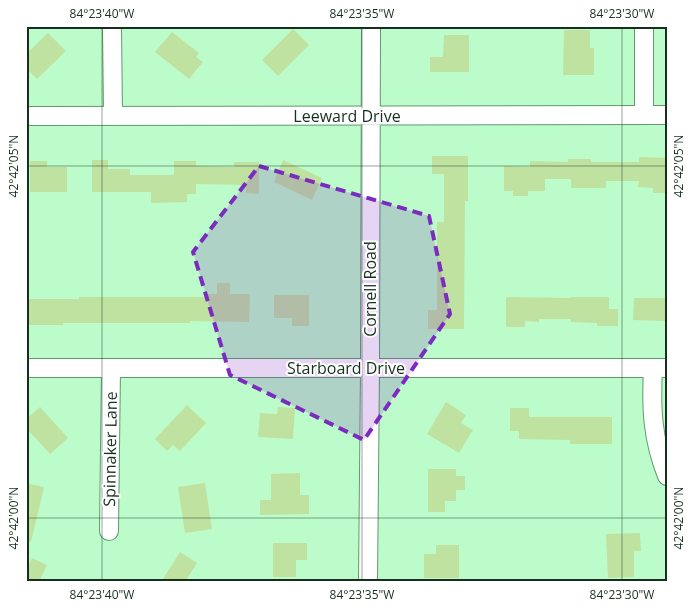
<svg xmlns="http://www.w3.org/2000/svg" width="693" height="608" viewBox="0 0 693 608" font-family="'Open Sans',sans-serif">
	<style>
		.building { fill: #bfe2a1 }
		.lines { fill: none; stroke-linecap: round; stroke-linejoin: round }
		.street-casing { stroke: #5e9a6d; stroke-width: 20 }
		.street { stroke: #fff; stroke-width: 18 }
		.marked { fill: #7b2cbf; fill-opacity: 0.2; stroke: #7b2cbf; stroke-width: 4; stroke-dasharray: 10 6; stroke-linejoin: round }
		.ticks { fill: none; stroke: #17301e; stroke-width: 1; stroke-opacity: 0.45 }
		.labels { text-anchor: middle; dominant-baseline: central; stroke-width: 4; stroke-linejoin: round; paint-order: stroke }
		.street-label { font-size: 16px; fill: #17301e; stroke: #fff }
		.neatline { fill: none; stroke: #17301e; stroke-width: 2 }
		.ticks-label { font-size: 12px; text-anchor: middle; fill: #17301e }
	</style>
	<rect width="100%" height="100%" fill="#bcfcca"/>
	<path class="building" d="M 293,29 L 309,45 L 278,76 L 262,60 Z
		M 564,30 L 590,30 L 590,48 L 594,48 L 594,75 L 563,75 Z
		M 172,32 L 199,53 L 196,57 L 203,62 L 189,79 L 155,52 Z
		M 48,33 L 66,51 L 37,79 L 26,68 L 26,54 Z
		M 444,35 L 469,35 L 469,72 L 430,72 L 430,57 L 443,57 Z
		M 432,156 L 468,156 L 468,201 L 465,201 L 464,329 L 428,329 L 428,310 L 437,310 L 437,222 L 444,222 L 444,174 L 432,174 Z
		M 639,157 L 666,158 L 667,193 L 653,193 L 653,188 L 638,187 L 639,181 L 606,181 L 606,188 L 571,188 L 571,179 L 545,179 L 545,191 L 528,191 L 528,196 L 513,196 L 513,191 L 504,191 L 504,166 L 530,167 L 530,161 L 568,162 L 568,159 L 591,159 L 591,162 L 639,162 Z
		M 92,160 L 108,160 L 108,169 L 130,169 L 130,175 L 174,175 L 174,161 L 196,161 L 196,166 L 234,167 L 234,162 L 259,162 L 259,194 L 246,193 L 246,185 L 196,184 L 196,194 L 187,194 L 187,202 L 151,203 L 151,192 L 92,192 Z
		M 283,160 L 322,178 L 312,200 L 274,182 Z
		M 30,161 L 47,161 L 47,167 L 67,167 L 67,192 L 30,192 Z
		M 217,283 L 230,283 L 230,294 L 250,294 L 249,322 L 190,321 L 190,323 L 63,323 L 63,325 L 26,325 L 26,299 L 79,299 L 79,297 L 206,297 L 206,294 L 217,294 Z
		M 274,295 L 309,295 L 309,326 L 292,326 L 292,318 L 274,318 Z
		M 506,297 L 571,298 L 571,297 L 609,297 L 609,309 L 618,309 L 618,326 L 597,326 L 597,323 L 571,322 L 571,319 L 539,319 L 539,322 L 525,321 L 525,327 L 506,327 Z
		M 634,298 L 665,298 L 665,321 L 633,320 Z
		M 446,402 L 466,415 L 461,423 L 473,430 L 459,453 L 427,434 Z
		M 187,405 L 206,423 L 180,451 L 173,445 L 167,451 L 155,439 Z
		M 40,407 L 68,438 L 50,454 L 26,428 L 26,419 Z
		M 278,407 L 295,408 L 293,439 L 258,437 L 260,413 L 277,414 Z
		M 510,408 L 529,408 L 529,417 L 612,417 L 612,444 L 570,444 L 570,440 L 519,439 L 519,431 L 510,431 Z
		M 428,469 L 456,469 L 456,476 L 465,476 L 465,490 L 456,490 L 456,501 L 445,501 L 445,512 L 428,512 Z
		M 300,473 L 300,495 L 309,495 L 309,514 L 260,515 L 260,500 L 271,500 L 271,474 Z
		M 26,483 L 44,487 L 31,542 L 26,541 Z
		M 205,483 L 212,529 L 185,533 L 178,487 Z
		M 640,533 L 641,551 L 634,551 L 634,577 L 608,578 L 606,534 Z
		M 273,543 L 307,543 L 307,560 L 296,560 L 296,577 L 273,577 Z
		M 436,545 L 459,545 L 459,578 L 424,578 L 424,554 L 436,554 Z
		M 180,552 L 197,563 L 185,582 L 161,582 Z
		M 32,558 L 47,565 L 39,582 L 26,582 L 26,570 Z"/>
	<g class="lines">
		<g class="street-casing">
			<path id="street" d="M 112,26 L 113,116
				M 644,115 L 644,26
				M 26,116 L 667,115
				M 26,368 L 667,368
				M 653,368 C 651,408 652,438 667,476
				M 109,531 L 111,368
				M 368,582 L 370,368 L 371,26"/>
		</g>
		<use href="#street" class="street"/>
	</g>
	<path class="marked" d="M 259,166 L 429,216 L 450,314 L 364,440 L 230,375 L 193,252 Z"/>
	<path class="ticks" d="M 102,26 L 102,582M 362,26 L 362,582M 622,26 L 622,582M 26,166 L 667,166M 26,518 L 667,518"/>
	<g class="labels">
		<g class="street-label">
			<text x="347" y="116">Leeward Drive</text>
			<text transform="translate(370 289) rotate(-90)">Cornell Road</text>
			<text x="346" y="368">Starboard Drive</text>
			<text transform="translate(110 449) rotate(-89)">Spinnaker Lane</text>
		</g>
	</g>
	<rect width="693" height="608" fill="none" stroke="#ffffff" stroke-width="55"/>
	<rect x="28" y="28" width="638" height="552" class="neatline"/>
	<g class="ticks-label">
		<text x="102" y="18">84°23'40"W</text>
		<text x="362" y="18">84°23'35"W</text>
		<text x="622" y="18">84°23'30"W</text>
		<text transform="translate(14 166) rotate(-90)" y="4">42°42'05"N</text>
		<text transform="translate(679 166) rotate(-90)" y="4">42°42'05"N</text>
		<text transform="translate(14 518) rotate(-90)" y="4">42°42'00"N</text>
		<text transform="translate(679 518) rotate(-90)" y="4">42°42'00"N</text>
		<text x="102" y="599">84°23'40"W</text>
		<text x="362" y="599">84°23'35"W</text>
		<text x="622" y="599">84°23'30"W</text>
	</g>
</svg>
